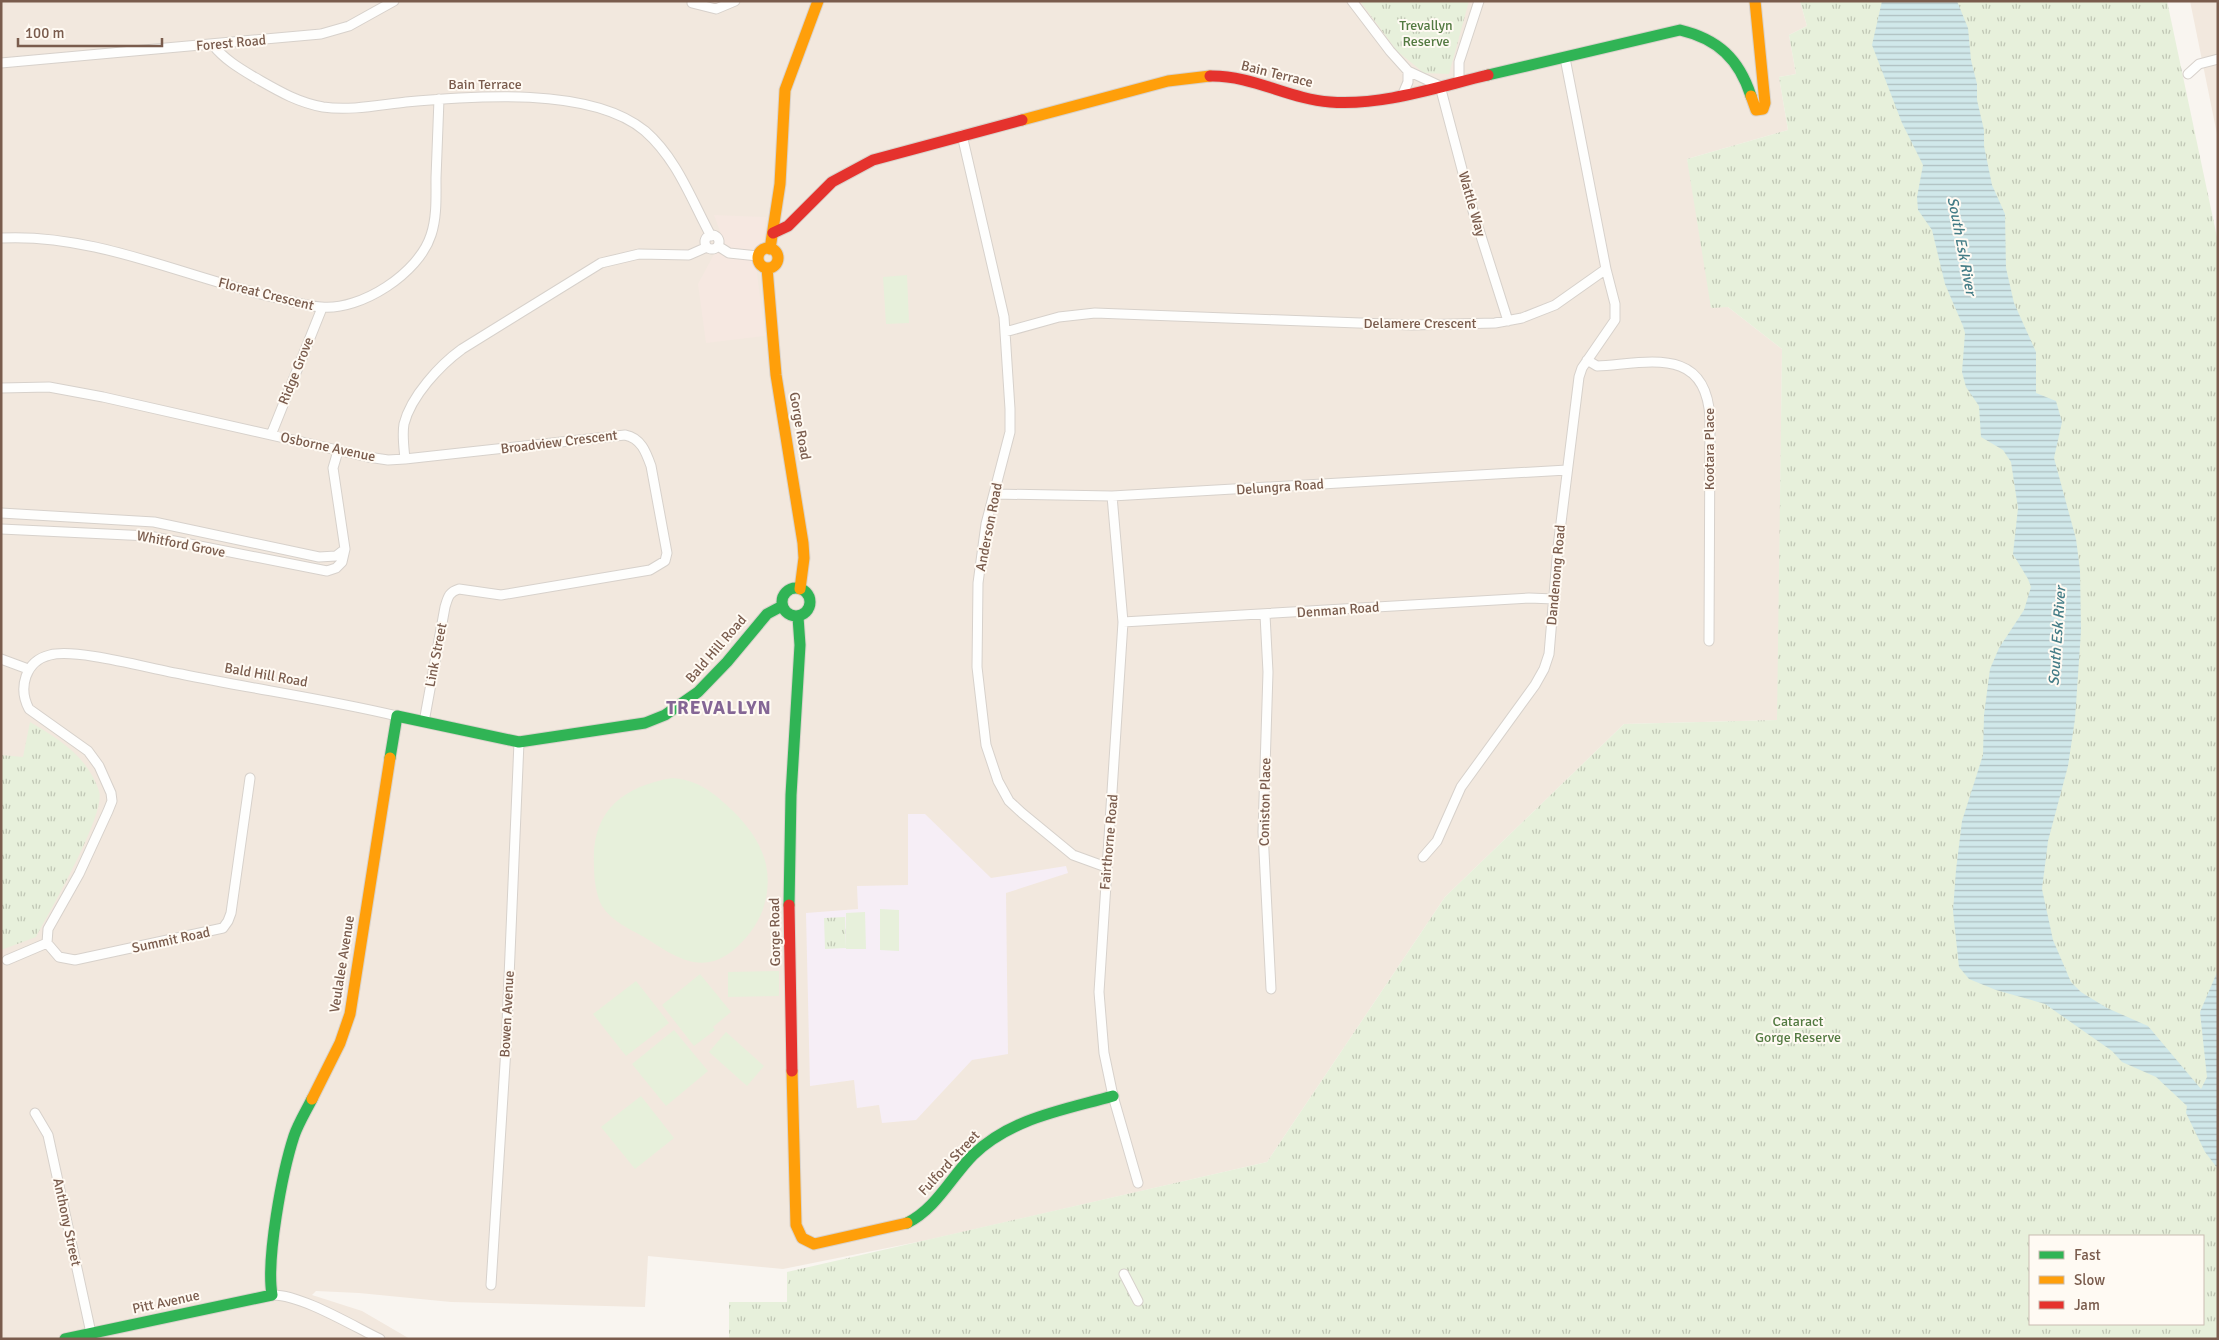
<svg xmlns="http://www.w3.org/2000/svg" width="2219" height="1340" viewBox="0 0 2219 1340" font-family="Signika,sans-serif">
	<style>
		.residential { fill: #f2e8de }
		.commercial { fill: #f6e8e1 }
		.education { fill: #f6eef6 }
		.grass { fill: #e7f0db }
		.park { fill: url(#park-tufts); fill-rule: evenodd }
		.water { fill: url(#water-rules) }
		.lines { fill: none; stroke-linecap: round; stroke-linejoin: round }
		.street-casing { stroke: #d7d1cb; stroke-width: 11 }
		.fast-casing { stroke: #d9d2cb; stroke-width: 13 }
		.slow-casing { stroke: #d9d2cb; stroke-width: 13 }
		.jam-casing { stroke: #d9d2cb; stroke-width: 13 }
		.street { stroke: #fefefd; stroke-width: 9 }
		.fast { stroke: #30b455; stroke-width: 11 }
		.slow { stroke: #ff9f0a; stroke-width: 11 }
		.jam { stroke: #e5322d; stroke-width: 11 }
		.labels { text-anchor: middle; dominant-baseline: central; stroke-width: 4; stroke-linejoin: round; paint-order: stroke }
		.park-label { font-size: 14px; fill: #537a41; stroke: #fffaf3 }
		.street-label { font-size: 14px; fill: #7a5c4d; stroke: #fffaf3 }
		.water-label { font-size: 15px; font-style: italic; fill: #437c86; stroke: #fffaf3 }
		.district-label { font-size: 19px; font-weight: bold; letter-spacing: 1px; fill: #846695; stroke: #fffaf3 }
	</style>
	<defs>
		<pattern id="park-tufts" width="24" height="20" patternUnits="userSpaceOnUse" patternTransform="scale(1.25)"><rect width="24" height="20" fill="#e7f0db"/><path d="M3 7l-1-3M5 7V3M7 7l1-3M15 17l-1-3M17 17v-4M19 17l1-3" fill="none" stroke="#c0c6b4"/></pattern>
		<pattern id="water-rules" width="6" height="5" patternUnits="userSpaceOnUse" patternTransform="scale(1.25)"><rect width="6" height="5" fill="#d0e8ea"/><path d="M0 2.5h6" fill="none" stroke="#aebfc0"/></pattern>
	</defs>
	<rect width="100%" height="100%" fill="#f9f5f0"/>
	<path class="residential" d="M 1,1 L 1800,1 L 1807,26 L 1789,35 L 1796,74 L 1779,77 L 1788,130 L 1687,159 L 1728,307 L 1782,349 L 1778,720 L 1624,724 L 1445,897 L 1267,1162 L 932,1239 L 783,1269 L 648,1256 L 645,1307 L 451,1302 L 359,1293 L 316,1291 L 312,1295 L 362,1311 L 410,1339 L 1,1339 Z
		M 2190,1 L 2218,1 L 2218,139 Z"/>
	<path class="commercial" d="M 714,215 L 766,217 L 763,243 L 754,250 L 765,336 L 706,343 L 698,284 L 719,245 L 721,234 Z"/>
	<path class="education" d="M 908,814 L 925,814 L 991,878 L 1066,866 L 1068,873 L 1006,893 L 1008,1054 L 972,1060 L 916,1120 L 882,1123 L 879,1105 L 857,1108 L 854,1080 L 810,1086 L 806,913 L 858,909 L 857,886 L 908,885 Z"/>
	<path class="grass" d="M 907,275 L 909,323 L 886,324 L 883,277 Z
		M 672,778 C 699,780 714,793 733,811 C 761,839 776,869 763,909 C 758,923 749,936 738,946 C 704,978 677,958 644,937 C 630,929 611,921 602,906 C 596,895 594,879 594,866 C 591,812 621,787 672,778 Z
		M 880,909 L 899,910 L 899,951 L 880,950 Z
		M 865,912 L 866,949 L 846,949 L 846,913 Z
		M 779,971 L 779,996 L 728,997 L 728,972 Z
		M 700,974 L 731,1012 L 713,1027 L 715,1030 L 694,1046 L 662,1005 Z
		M 636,981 L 669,1023 L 626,1056 L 593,1014 Z
		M 674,1030 L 708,1071 L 666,1106 L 632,1064 Z
		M 726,1032 L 764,1066 L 747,1086 L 709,1052 Z
		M 641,1096 L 674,1138 L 635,1169 L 601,1127 Z"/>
	<path class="park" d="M 1360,1 L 1469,1 L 1449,74 L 1424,73 L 1397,51 Z
		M 1800,1 L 2167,1 L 2218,242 L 2218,1339 L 729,1339 L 729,1302 L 787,1302 L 787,1272 L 1267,1162 L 1445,897 L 1624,724 L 1777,720 L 1782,349 L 1728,307 L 1711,308 L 1687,159 L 1788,130 L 1779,77 L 1796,74 L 1789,35 L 1807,26 ZM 2030,1236 L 2203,1236 L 2203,1324 L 2030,1324 Z
		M 30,722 C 59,739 88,757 99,791 C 107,812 49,913 36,937 L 1,950 L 1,755 L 23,757 Z
		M 845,917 L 846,948 L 825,949 L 824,918 Z"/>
	<path class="water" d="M 1882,1 L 1957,1 L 1968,28 L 1971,60 L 1977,84 L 1977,100 L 1984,130 L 1984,146 L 1992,185 L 2005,214 L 2006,268 L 2014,303 L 2036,352 L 2036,393 L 2056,401 L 2062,422 L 2054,458 L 2076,539 L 2080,570 L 2081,631 L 2075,719 L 2068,766 L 2048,841 L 2042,889 L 2053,940 L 2071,982 L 2081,992 L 2107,1008 L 2148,1026 L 2201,1089 L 2207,1077 L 2200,1012 L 2218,970 L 2218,1169 L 2205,1152 L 2186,1113 L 2187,1106 L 2156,1077 L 2122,1062 L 2112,1051 L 2045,1004 L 1996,990 L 1969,979 L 1959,967 L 1953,911 L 1956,870 L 1962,821 L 1983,755 L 1984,715 L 1990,669 L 1999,648 L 2024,610 L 2031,587 L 2028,579 L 2013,554 L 2018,508 L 2011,462 L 2003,450 L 1981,437 L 1979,406 L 1966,387 L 1962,372 L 1965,333 L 1963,326 L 1945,284 L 1932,230 L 1918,210 L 1917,197 L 1923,165 L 1902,123 L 1872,45 Z"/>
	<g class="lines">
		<g class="street-casing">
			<path id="street" d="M 1352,1 L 1390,51 L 1408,71 L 1440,86 L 1473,211 L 1508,321
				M 692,3 L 716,9 L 735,1
				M 213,45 C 224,59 239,68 254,77 C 277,90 296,102 323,107 C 350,111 379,105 406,102 C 472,96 591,86 645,131 C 677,159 691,199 711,236
				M 1,63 L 321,34 L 349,26 L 394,1
				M 2188,74 L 2199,64 L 2218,59
				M 1459,80 L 1459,62 L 1479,1
				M 1402,96 L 1408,82 L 1408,71
				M 962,135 L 1004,317 L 1010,409 L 1010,432 L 986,524 L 978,583 L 977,667 L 986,745 L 998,781 L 1009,801 L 1022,813 L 1073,855 L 1106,867
				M705 242a7 7 0 1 1 14 0a7 7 0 1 1-14 0Z
				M 1,238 C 96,233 186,278 277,298 C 291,301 306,306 321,307 C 361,311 419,273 431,235 C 437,217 436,197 436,178 C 437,152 438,126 439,99
				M 718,246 L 729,253 L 758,256
				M 1005,332 L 1059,317 L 1095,313 L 1412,325 L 1495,323 L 1522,318 L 1555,305 L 1606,269 L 1565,58
				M 1587,360 L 1597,366 C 1650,363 1706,346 1710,418 L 1709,641
				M 1,388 L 49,387 L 103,397 L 368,457 L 388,460 L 405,459 C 404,448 402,435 404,424 C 411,396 440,365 462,349 L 601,263 L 639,254 L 689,255 L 707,247
				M 271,435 L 322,308
				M 405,459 L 625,435 C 641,438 646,452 651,466 L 667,553 L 665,561 L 650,570 L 501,595 L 459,589 C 449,592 448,597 445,607 L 424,722
				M 994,494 L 1112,496 L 1567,470
				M 1112,496 L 1123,622 L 1099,992 L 1104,1053 L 1113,1096 L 1138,1183
				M 1,513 L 154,522 L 319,557 L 336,556 L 345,549
				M 1,529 L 149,536 L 327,571 L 336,568 L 342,562 L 345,549 L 333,468 L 338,451
				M 1265,615 L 1268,672 L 1263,832 L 1271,989
				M 1123,622 L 1529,598 L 1554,599
				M 1,659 L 28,669
				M 1423,857 L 1437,841 L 1461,787 L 1535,685 L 1544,669 L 1549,654 L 1558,547 L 1579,377 L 1582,368 L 1615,320 L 1615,304 L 1606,269
				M 47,943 L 48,929 L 79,874 L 108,811 L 112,801 L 111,793 L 99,766 L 88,751 L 29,709 C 18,688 25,661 50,655 C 77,648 151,669 181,674 C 253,689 326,699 397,716
				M 7,960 L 47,943 L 59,957 L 75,960 L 223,928 L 228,921 L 231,913 L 250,778
				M 35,1113 L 48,1135 L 91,1333
				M 1124,1274 L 1138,1301
				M 491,1285 L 506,1048 L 519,742
				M 272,1295 C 300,1294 353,1326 380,1339"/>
		</g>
		<g class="fast-casing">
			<path id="fast" d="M 1488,75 L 1680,30 C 1718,39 1739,59 1751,96
				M782 602a14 14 0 1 1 28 0a14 14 0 1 1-28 0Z
				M 390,758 L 397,716 L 519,742 L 645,723 L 665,715 L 698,692 L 727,662 L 767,614 L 782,606
				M 789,905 L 791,795 L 800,645 L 798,617
				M 907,1223 C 936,1209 951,1177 973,1155 C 1011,1118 1064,1110 1113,1096
				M 65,1339 L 272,1295 C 266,1259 282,1173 294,1136 C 298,1124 306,1111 312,1099"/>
		</g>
		<g class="slow-casing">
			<path id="slow" d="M 1751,96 L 1756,110 L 1763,109 L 1765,103 L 1755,1
				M 1022,120 L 1168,81 L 1210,76
				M758 258a10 10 0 1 1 20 0a10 10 0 1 1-20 0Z
				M 770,249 L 780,184 L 785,90 L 818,1
				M 767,268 L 776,375 L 803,543 L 804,558 L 800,589
				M 792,1071 L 796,1225 L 802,1238 L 814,1244 L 907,1223
				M 312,1099 L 340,1043 L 350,1014 L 390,758"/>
		</g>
		<g class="jam-casing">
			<path id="jam" d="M 1210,76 C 1252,75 1289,99 1330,102 C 1383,106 1437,87 1488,75
				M 773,233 L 788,226 L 832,182 L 873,160 L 1022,120
				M 789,905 L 792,1071"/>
		</g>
		<use href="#street" class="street"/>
		<use href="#fast" class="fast"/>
		<use href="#slow" class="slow"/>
		<use href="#jam" class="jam"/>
	</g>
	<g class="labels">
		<g class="park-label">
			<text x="1426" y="25">Trevallyn<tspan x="1426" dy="16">Reserve</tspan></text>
			<text x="1798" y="1021">Cataract<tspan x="1798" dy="16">Gorge Reserve</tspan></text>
		</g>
		<g class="street-label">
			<text transform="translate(231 43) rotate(-5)">Forest Road</text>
			<text transform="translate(1277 74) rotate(14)">Bain Terrace</text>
			<text x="485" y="84">Bain Terrace</text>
			<text transform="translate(1472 204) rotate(74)">Wattle Way</text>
			<text transform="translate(266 294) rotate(14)">Floreat Crescent</text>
			<text x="1420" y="323">Delamere Crescent</text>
			<text transform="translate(296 371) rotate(-68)">Ridge Grove</text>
			<text transform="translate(800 426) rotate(80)">Gorge Road</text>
			<text transform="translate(559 442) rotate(-7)">Broadview Crescent</text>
			<text transform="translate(328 447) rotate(12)">Osborne Avenue</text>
			<text transform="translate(1709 449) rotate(-90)">Kootara Place</text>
			<text transform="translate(1280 487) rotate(-4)">Delungra Road</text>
			<text transform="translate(989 527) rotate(-79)">Anderson Road</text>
			<text transform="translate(181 544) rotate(11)">Whitford Grove</text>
			<text transform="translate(1556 575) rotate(-85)">Dandenong Road</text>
			<text transform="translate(1338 610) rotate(-4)">Denman Road</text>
			<text transform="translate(716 649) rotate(-49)">Bald Hill Road</text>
			<text transform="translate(436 655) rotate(-79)">Link Street</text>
			<text transform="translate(266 675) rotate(10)">Bald Hill Road</text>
			<text transform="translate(1265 802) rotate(-89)">Coniston Place</text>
			<text transform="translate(1109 842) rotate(-85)">Fairthorne Road</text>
			<text transform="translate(775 932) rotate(-91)">Gorge Road</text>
			<text transform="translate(171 940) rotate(-12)">Summit Road</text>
			<text transform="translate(342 964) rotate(-81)">Veulalee Avenue</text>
			<text transform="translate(507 1014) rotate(-87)">Bowen Avenue</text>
			<text transform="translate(949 1163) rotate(-47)">Fulford Street</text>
			<text transform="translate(67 1222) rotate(78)">Anthony Street</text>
			<text transform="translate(166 1302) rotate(-12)">Pitt Avenue</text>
		</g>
		<g class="water-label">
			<text transform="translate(1962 246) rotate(79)">South Esk River</text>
			<text transform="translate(2057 636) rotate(-86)">South Esk River</text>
		</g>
		<g class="district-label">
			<text x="719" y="708">TREVALLYN</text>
		</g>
	</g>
	<rect width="2219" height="1340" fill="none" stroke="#7a5c4d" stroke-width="5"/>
	<rect x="2029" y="1235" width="175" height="90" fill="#fffaf3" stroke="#cabbb1"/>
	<rect x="2039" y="1251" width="25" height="8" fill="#30b455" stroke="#cabbb1"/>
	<text x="2074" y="1260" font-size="15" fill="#7a5c4d">Fast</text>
	<rect x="2039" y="1276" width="25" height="8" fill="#ff9f0a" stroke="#cabbb1"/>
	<text x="2074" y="1285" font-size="15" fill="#7a5c4d">Slow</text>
	<rect x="2039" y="1301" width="25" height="8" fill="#e5322d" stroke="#cabbb1"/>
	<text x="2074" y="1310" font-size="15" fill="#7a5c4d">Jam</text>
	<path d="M18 38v8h144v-8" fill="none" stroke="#7a5c4d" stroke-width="2.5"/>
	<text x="25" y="38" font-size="15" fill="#7a5c4d" stroke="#fffaf3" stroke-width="4" paint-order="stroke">100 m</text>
</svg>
